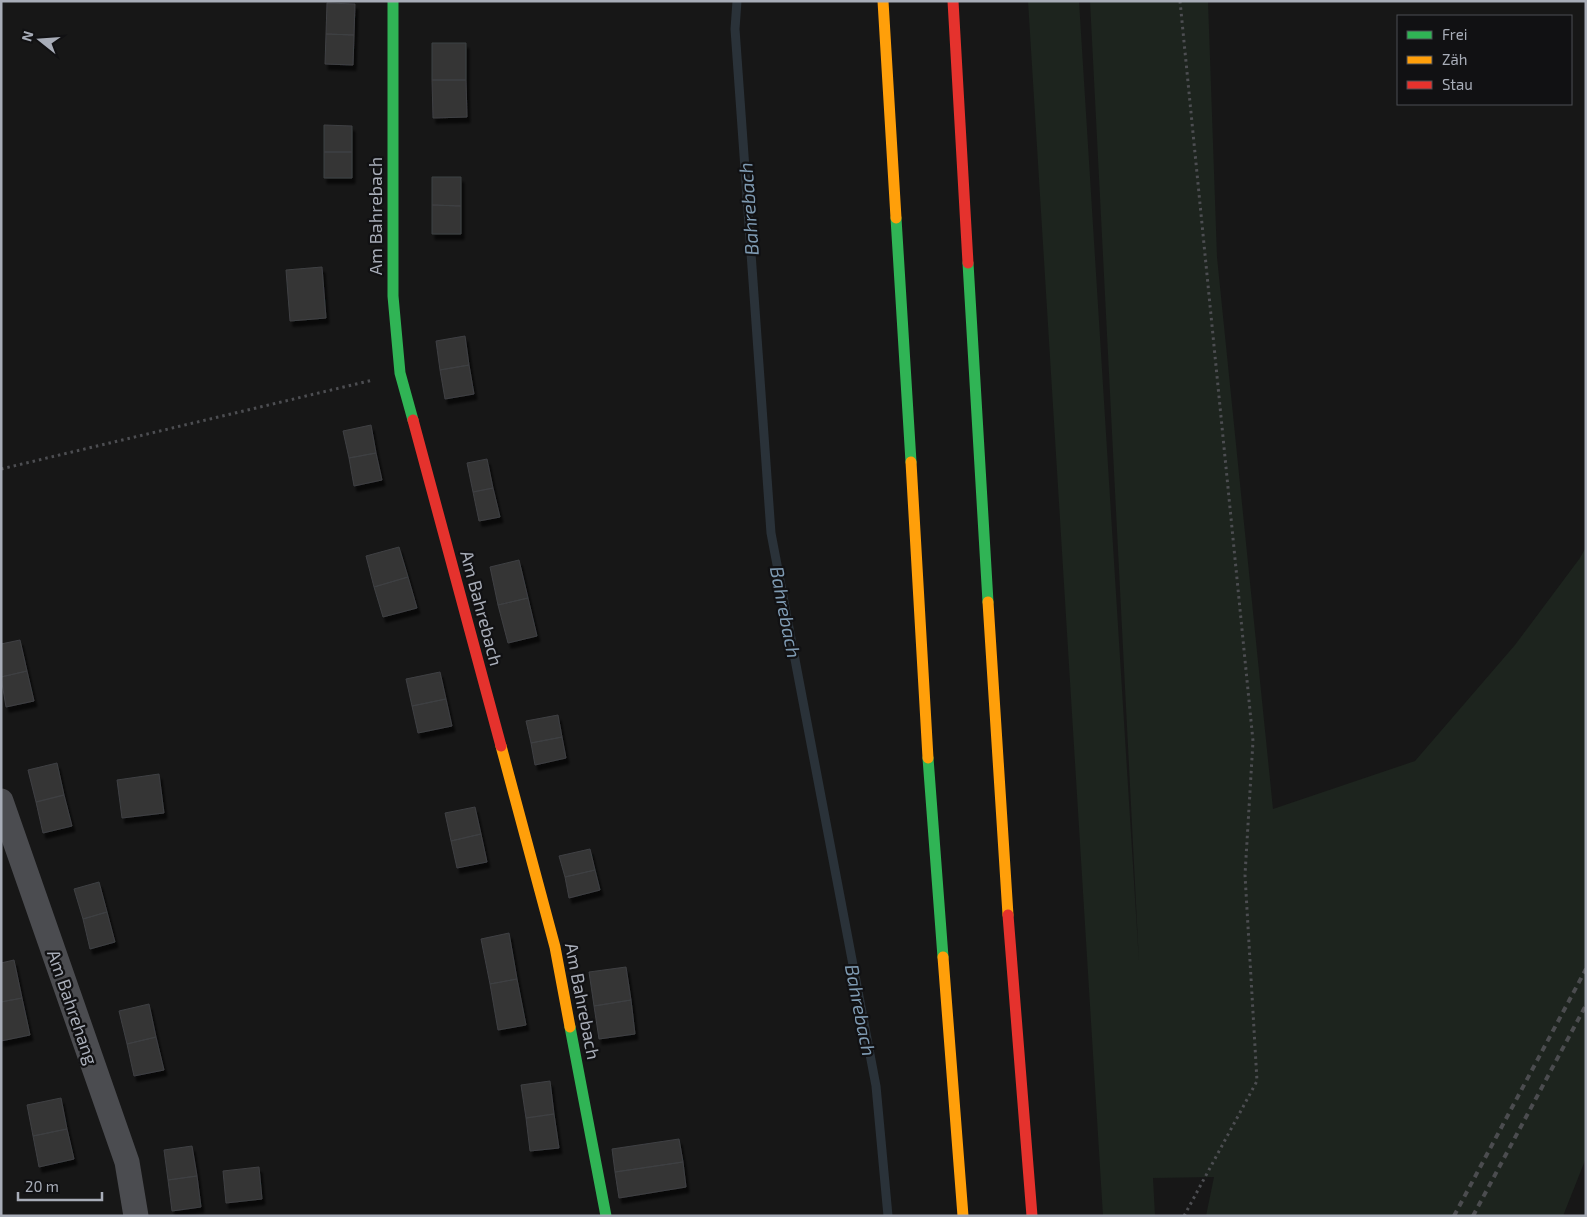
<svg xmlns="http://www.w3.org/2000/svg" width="1587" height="1217" viewBox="0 0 1587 1217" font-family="'Exo 2',sans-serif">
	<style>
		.green { fill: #1d241e }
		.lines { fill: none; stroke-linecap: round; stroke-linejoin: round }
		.stream { stroke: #2a3239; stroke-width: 9 }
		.building { fill: #353536; stroke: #3f4043; filter: url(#shadow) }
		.path { stroke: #4d4e52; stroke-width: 3; stroke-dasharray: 2.5 4; stroke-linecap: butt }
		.street { stroke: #4b4c50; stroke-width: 25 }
		.fast { stroke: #30b455; stroke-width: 11 }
		.slow { stroke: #ff9f0a; stroke-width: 11 }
		.jam { stroke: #e5322d; stroke-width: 11 }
		.rail { stroke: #4b4c4f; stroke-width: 4; stroke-dasharray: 6 5; stroke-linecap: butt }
		.labels { text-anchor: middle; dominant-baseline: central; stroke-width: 4.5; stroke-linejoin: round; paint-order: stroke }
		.street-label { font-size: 18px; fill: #a8adb8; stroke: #111113 }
		.water-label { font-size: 19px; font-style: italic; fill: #7f9bb3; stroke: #111113 }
	</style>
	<defs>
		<filter id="shadow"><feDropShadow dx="3" dy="5.5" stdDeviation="1" flood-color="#0009"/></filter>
	</defs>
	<rect width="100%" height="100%" fill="#171717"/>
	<path class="green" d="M 1028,1 L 1079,1 L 1139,962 L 1090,1 L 1208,1 L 1217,257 L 1273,809 L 1415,761 L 1515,645 L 1580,558 L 1586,547 L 1586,1158 L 1563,1216 L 1206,1216 L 1214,1177 L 1153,1178 L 1155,1216 L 1103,1216 Z"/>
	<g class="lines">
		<path class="stream" d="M 737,1 L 735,29 L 771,533 L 876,1086 L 888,1216"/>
	</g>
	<path class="building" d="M 327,3 L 355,4 L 354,35 L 326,34 Z
		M 326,34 L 354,35 L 353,65 L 325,64 Z
		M 432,43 L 466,43 L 466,80 L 432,80 Z
		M 432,80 L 466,80 L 467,117 L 433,118 Z
		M 324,125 L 352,126 L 352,152 L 324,152 Z
		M 324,152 L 352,152 L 352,178 L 324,178 Z
		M 432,177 L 461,177 L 461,206 L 432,205 Z
		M 432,205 L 461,206 L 461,234 L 432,234 Z
		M 322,267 L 326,318 L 290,321 L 286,270 Z
		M 465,336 L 469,365 L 440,370 L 436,341 Z
		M 469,365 L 474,394 L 445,399 L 440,370 Z
		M 371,425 L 376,453 L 349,458 L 343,431 Z
		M 376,453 L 382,480 L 354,486 L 349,458 Z
		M 487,459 L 493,488 L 473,492 L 467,463 Z
		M 493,488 L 500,517 L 479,521 L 473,492 Z
		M 399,547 L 408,577 L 374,587 L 366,556 Z
		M 519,560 L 528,598 L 498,605 L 490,567 Z
		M 408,577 L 417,608 L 383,617 L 374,587 Z
		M 528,598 L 537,636 L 508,643 L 498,605 Z
		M 20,640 L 27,671 L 1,677 L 1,644 Z
		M 27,671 L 34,701 L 6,707 L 1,677 Z
		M 440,672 L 446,699 L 412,706 L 406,679 Z
		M 446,699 L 452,726 L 418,733 L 412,706 Z
		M 558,715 L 562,737 L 531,743 L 526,721 Z
		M 562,737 L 566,758 L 535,765 L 531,743 Z
		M 57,763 L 64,795 L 36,802 L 28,770 Z
		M 159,774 L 164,813 L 122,818 L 117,780 Z
		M 64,795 L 72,826 L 43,833 L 36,802 Z
		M 475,807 L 481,834 L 451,841 L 445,813 Z
		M 481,834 L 487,862 L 457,868 L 451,841 Z
		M 590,849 L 595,870 L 565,877 L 559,856 Z
		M 595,870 L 600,890 L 569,898 L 565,877 Z
		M 99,882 L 107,912 L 83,919 L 74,889 Z
		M 107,912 L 115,942 L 90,949 L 83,919 Z
		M 509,933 L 517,979 L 490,984 L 481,939 Z
		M 14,960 L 22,998 L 1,1002 L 1,963 Z
		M 626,967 L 631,1000 L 594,1006 L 589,972 Z
		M 517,979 L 526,1025 L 498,1030 L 490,984 Z
		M 22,998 L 30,1035 L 1,1041 L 1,1002 Z
		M 631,1000 L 635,1034 L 599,1039 L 594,1006 Z
		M 149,1004 L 156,1037 L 127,1044 L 119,1011 Z
		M 156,1037 L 164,1070 L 134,1076 L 127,1044 Z
		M 550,1081 L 554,1114 L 526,1118 L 521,1085 Z
		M 61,1098 L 67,1129 L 33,1136 L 27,1105 Z
		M 554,1114 L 559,1148 L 530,1151 L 526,1118 Z
		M 67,1129 L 74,1159 L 39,1167 L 33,1136 Z
		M 679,1139 L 683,1162 L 615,1172 L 612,1149 Z
		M 192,1146 L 197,1176 L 168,1180 L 164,1150 Z
		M 683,1162 L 686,1187 L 619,1198 L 615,1172 Z
		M 259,1167 L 262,1199 L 226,1203 L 223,1171 Z
		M 197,1176 L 201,1207 L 172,1211 L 168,1180 Z"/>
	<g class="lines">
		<path class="path" d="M 1180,1 L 1253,741 L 1245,875 L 1257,1081 L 1184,1216
			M 1,469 L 373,380"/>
		<path class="street" d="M 1,801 L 127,1162 L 136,1216"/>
		<path class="fast" d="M 393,1 L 393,296 L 400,373 L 413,420
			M 896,218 L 911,462
			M 968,263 L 988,602
			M 928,758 L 943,957
			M 570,1027 L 606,1216"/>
		<path class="slow" d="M 883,1 L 896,218
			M 911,462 L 928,758
			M 988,602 L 1008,915
			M 501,746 L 555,947 L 570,1027
			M 943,957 L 963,1216"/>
		<path class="jam" d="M 953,1 L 968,263
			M 413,420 L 501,746
			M 1008,915 L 1032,1216"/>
		<path class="rail" d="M 1454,1216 L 1586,969
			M 1473,1216 L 1586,1005"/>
	</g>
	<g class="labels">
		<g class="street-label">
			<text transform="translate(375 216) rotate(-90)">Am Bahrebach</text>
			<text transform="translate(482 608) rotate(75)">Am Bahrebach</text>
			<text transform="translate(583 1001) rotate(79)">Am Bahrebach</text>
			<text transform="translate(73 1007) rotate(71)">Am Bahrehang</text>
		</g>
		<g class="water-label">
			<text transform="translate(748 209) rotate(-94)">Bahrebach</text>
			<text transform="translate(786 612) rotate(79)">Bahrebach</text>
			<text transform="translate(861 1010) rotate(79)">Bahrebach</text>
		</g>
	</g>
	<rect width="1587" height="1217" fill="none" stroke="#a8adb8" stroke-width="5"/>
	<rect x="1397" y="15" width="175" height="90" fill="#111113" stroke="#4d4f55"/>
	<rect x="1407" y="31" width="25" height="8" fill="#30b455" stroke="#4d4f55"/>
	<text x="1442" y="40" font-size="15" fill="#a8adb8">Frei</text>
	<rect x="1407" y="56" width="25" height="8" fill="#ff9f0a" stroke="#4d4f55"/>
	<text x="1442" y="65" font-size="15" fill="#a8adb8">Zäh</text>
	<rect x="1407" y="81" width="25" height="8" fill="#e5322d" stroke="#4d4f55"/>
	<text x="1442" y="90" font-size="15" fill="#a8adb8">Stau</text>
	<g transform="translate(40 40) rotate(287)" stroke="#111113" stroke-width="4" paint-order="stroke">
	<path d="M0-4L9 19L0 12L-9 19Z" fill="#a8adb8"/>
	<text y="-8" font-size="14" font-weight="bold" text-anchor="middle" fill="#a8adb8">N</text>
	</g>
	<path d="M18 1192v8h84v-8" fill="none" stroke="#a8adb8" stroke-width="2.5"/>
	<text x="25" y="1192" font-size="15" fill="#a8adb8" stroke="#111113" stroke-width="4" paint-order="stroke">20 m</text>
</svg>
